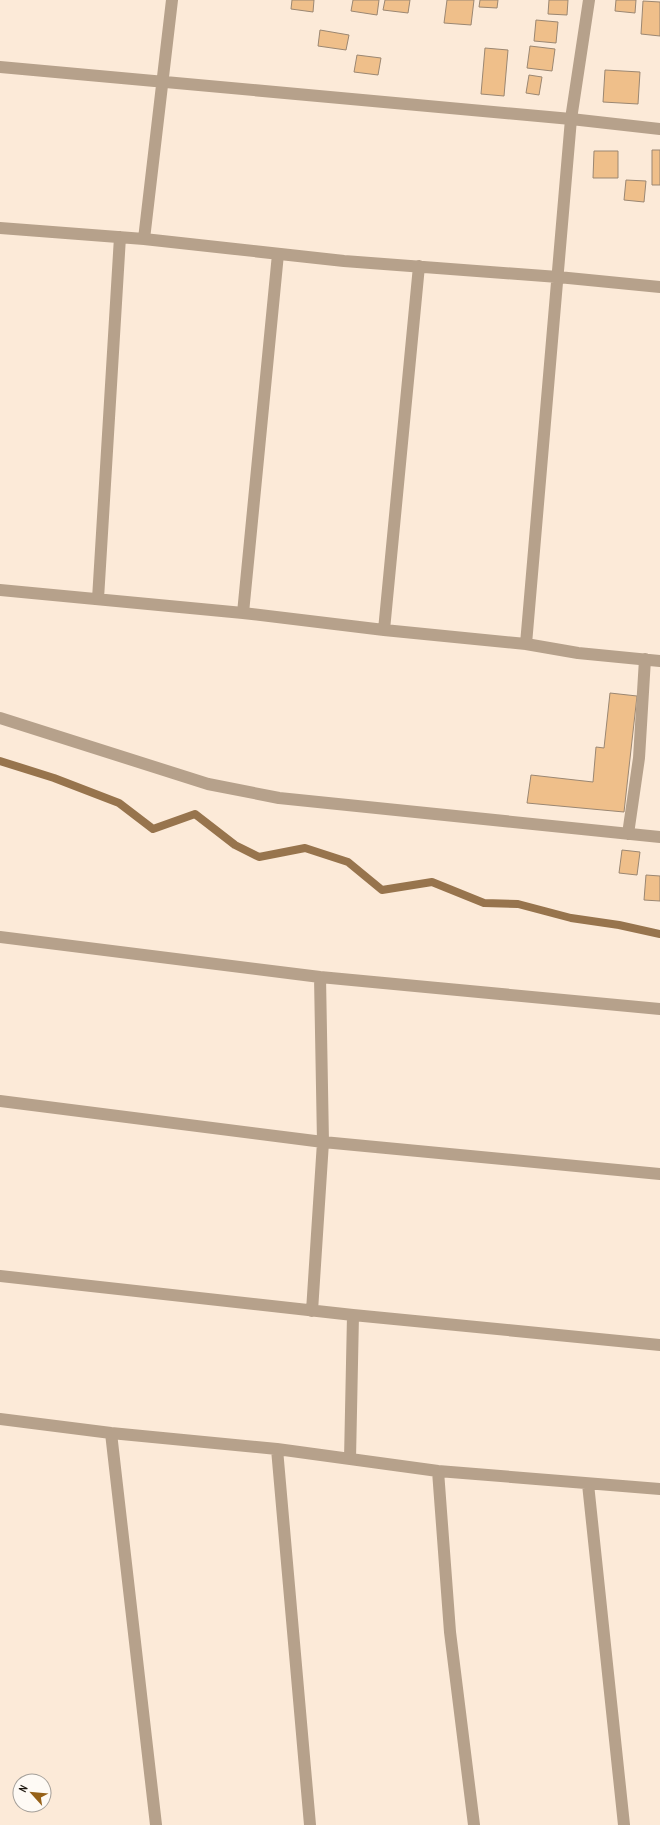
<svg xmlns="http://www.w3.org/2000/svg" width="660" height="1825" viewBox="0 0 660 1825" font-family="'PT Sans Narrow',sans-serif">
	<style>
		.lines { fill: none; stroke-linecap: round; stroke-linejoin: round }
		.stream { stroke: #97744d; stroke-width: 8 }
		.building { fill: #efbf8a; stroke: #9b8772 }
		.street { stroke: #b6a18b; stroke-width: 12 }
	</style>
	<rect width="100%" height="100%" fill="#fcead8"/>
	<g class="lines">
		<path class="stream" d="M 0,761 L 54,778 L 119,803 L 153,829 L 195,814 L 235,845 L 259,857 L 305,848 L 348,862 L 382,890 L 432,882 L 484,903 L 518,904 L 571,918 L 619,925 L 660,934"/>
	</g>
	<path class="building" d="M 292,0 L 314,0 L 313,12 L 291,9 Z
		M 353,0 L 379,0 L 377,15 L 351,11 Z
		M 385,0 L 410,0 L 408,13 L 383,10 Z
		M 447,0 L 474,0 L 471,25 L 444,23 Z
		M 480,0 L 498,0 L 497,8 L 479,7 Z
		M 549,0 L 568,0 L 567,15 L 548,14 Z
		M 616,0 L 636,0 L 635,13 L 615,11 Z
		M 643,1 L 660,2 L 660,36 L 641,34 Z
		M 536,20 L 558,22 L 556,43 L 534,41 Z
		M 320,30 L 349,35 L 346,50 L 318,46 Z
		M 530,46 L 555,49 L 552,71 L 527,68 Z
		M 485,48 L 508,50 L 504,96 L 481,94 Z
		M 357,55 L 381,58 L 378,75 L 354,72 Z
		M 605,70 L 640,72 L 638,104 L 603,102 Z
		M 529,75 L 542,77 L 539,95 L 526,93 Z
		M 652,150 L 660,150 L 660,185 L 652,185 Z
		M 594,151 L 618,151 L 618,178 L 593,178 Z
		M 626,180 L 646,181 L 644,202 L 624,200 Z
		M 610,693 L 637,696 L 624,812 L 527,803 L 531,775 L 593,782 L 596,747 L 604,748 Z
		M 622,850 L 640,852 L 637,875 L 619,873 Z
		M 646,875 L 660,876 L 660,901 L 644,900 Z"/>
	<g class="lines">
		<path class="street" d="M 0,67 L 571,119 L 660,129
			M 0,228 L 144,239 L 344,261 L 558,277 L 660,287
			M 144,239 L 172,0
			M 0,590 L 243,613 L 384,630 L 526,644 L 578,653 L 660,661
			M 98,599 L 120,237
			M 243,613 L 278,254
			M 384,630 L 419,266
			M 526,644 L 571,119 L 589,0
			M 0,718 L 208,784 L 279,798 L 660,837
			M 628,834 L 639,758 L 645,659
			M 0,937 L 320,977 L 660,1009
			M 0,1101 L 323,1142 L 660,1174
			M 0,1276 L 353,1315 L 660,1345
			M 312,1311 L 323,1142 L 320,977
			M 0,1419 L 111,1433 L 277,1449 L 438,1471 L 660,1489
			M 111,1433 L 156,1825
			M 277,1449 L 310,1825
			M 350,1459 L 353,1315
			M 438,1471 L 450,1632 L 474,1825
			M 588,1484 L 624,1825"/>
	</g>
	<g transform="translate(32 1793) rotate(297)"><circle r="19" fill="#fefaf5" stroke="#a49f99"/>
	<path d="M0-3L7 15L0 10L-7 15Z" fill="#966118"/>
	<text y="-6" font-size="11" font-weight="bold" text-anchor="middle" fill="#1e170f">N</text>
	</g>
</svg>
